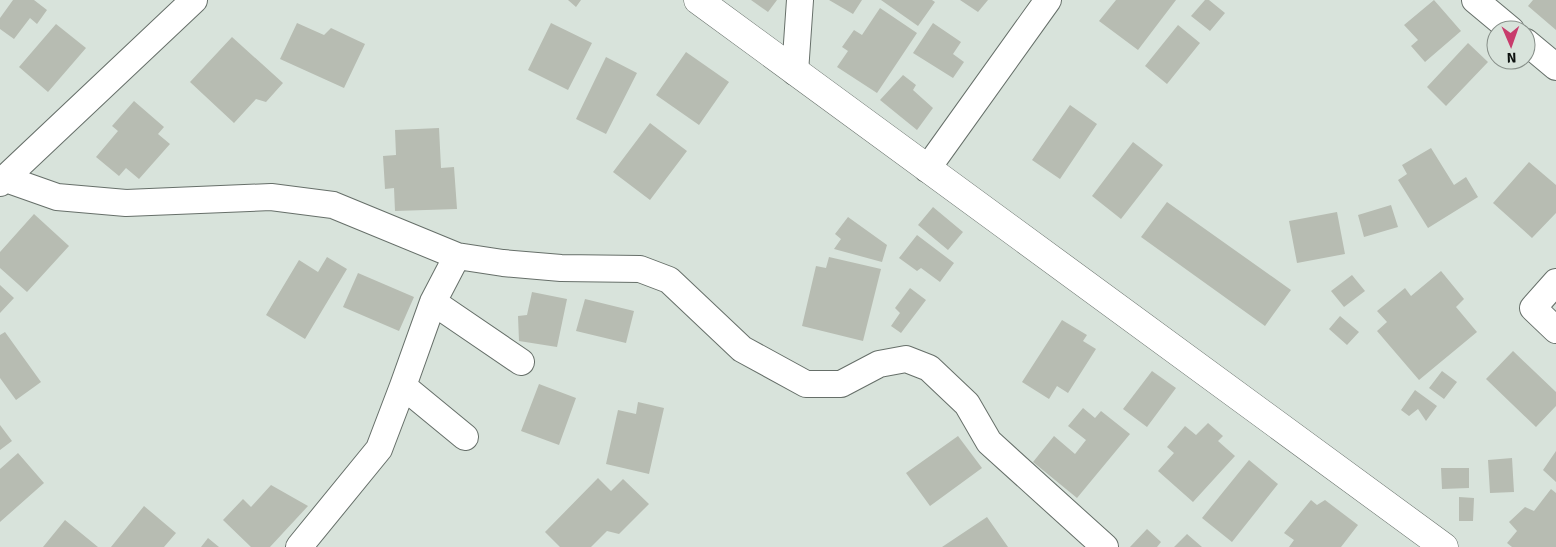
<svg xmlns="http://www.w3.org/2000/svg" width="1556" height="547" viewBox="0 0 1556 547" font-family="Signika,sans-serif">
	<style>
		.building { fill: #b7bcb2 }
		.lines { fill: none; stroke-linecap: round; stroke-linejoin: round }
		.minor-casing { stroke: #666f69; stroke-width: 28 }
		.tertiary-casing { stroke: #666f69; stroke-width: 29 }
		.minor { stroke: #fff; stroke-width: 26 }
		.tertiary { stroke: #fff; stroke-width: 28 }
	</style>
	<rect width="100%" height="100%" fill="#d8e3db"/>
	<path class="building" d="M 13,0 L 34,0 L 47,10 L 37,24 L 30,18 L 14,39 L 0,29 L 0,18 Z
		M 568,0 L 581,0 L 576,7 Z
		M 751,0 L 777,0 L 768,12 Z
		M 829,0 L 862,0 L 853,14 Z
		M 881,0 L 932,0 L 935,2 L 918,26 Z
		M 960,0 L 988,0 L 978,12 Z
		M 1116,0 L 1176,0 L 1138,50 L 1099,21 Z
		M 1205,0 L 1209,0 L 1225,13 L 1210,31 L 1191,16 Z
		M 1434,0 L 1461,31 L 1425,62 L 1411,46 L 1418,40 L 1404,25 Z
		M 1533,0 L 1556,0 L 1556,30 L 1528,6 Z
		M 880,8 L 917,33 L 877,93 L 837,67 L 848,51 L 842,47 L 854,30 L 862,35 Z
		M 297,23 L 324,35 L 331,28 L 365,44 L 344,88 L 280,59 Z
		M 551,23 L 592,43 L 568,90 L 528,70 Z
		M 933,23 L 961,42 L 953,54 L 964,62 L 953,78 L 913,53 Z
		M 56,24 L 86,48 L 48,92 L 19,67 Z
		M 1178,25 L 1200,43 L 1167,84 L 1145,66 Z
		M 232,37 L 283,83 L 266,102 L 256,99 L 234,123 L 190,82 Z
		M 1468,43 L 1488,62 L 1446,106 L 1427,87 Z
		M 686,52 L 729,82 L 699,125 L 656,95 Z
		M 606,57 L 637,73 L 606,134 L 576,119 Z
		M 903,75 L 916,85 L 913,90 L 933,108 L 917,130 L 880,100 Z
		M 134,101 L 164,127 L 158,134 L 170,144 L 139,179 L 126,168 L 119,176 L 96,157 L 118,131 L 112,126 Z
		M 1070,105 L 1097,124 L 1060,179 L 1032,160 Z
		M 650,123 L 687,151 L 650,200 L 613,172 Z
		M 439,128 L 441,168 L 454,167 L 457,209 L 395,211 L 394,188 L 385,189 L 383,156 L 396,155 L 395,130 Z
		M 1133,142 L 1163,165 L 1121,219 L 1092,196 Z
		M 1431,148 L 1454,185 L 1466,177 L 1478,197 L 1428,228 L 1398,180 L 1407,174 L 1402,165 Z
		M 1529,162 L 1556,185 L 1556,213 L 1532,238 L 1493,203 Z
		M 1167,202 L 1291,290 L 1265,326 L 1141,237 Z
		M 1391,205 L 1398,227 L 1364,237 L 1358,215 Z
		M 933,207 L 963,232 L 948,250 L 918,225 Z
		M 1337,212 L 1345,254 L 1297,263 L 1289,221 Z
		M 34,214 L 69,246 L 27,292 L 0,268 L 0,252 Z
		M 848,217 L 887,245 L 882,262 L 834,249 L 841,239 L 835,234 Z
		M 917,235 L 954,263 L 940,282 L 921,268 L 917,271 L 899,258 Z
		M 327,257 L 347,269 L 305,339 L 266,315 L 299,260 L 318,272 Z
		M 829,257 L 881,269 L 863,341 L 802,326 L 816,266 L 826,268 Z
		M 1441,271 L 1464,299 L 1456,307 L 1477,332 L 1419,380 L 1377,331 L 1387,322 L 1377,311 L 1405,288 L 1411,296 Z
		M 358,273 L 414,297 L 399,331 L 343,307 Z
		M 1352,275 L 1365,291 L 1344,307 L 1331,291 Z
		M 0,285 L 14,298 L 0,313 Z
		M 910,288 L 926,300 L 901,333 L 891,326 L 900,313 L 895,308 Z
		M 532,292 L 567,299 L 557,347 L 519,341 L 518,316 L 527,315 Z
		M 585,299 L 634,311 L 626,343 L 576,331 Z
		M 1340,316 L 1359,332 L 1347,345 L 1329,329 Z
		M 1062,320 L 1087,335 L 1083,341 L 1096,349 L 1068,393 L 1057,386 L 1049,399 L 1022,382 Z
		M 5,332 L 41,382 L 16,400 L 0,378 L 0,335 Z
		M 1513,351 L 1556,392 L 1556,406 L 1536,427 L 1486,379 Z
		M 1152,371 L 1176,388 L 1147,427 L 1123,409 Z
		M 1442,371 L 1457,382 L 1444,399 L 1429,388 Z
		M 539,384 L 576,398 L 559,445 L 521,431 Z
		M 1415,390 L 1437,406 L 1426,421 L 1418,409 L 1409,416 L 1401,410 Z
		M 638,402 L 664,408 L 649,474 L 606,464 L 618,410 L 636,414 Z
		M 1083,408 L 1095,418 L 1101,411 L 1130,434 L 1077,498 L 1033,462 L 1054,436 L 1075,454 L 1086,440 L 1068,426 Z
		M 1208,423 L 1223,436 L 1218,441 L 1235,456 L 1193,502 L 1158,471 L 1174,453 L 1167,447 L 1185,426 L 1196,435 Z
		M 0,425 L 12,441 L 0,450 Z
		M 958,436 L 982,468 L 930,506 L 906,473 Z
		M 1556,451 L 1556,482 L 1543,470 Z
		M 18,453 L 44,483 L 0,522 L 0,469 Z
		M 1512,458 L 1514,492 L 1490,493 L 1488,460 Z
		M 1249,460 L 1278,484 L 1232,542 L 1202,518 Z
		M 1441,468 L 1469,468 L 1469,488 L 1442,489 Z
		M 598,478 L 611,491 L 623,479 L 649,504 L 619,534 L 607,531 L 591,547 L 560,547 L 545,532 Z
		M 271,485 L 308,506 L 270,547 L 251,547 L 223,520 L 243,499 L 251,507 Z
		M 1551,489 L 1556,493 L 1556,547 L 1512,547 L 1507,543 L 1517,531 L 1509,522 L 1525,507 L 1534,511 Z
		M 1459,497 L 1474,498 L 1473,521 L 1459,521 Z
		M 1311,500 L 1317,505 L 1325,500 L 1358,525 L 1341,547 L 1289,547 L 1294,540 L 1284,533 Z
		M 144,506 L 176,533 L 164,547 L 111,547 Z
		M 987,517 L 1008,547 L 942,547 Z
		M 65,520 L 98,547 L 43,547 Z
		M 1147,529 L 1161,542 L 1157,547 L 1130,547 Z
		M 1187,534 L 1202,547 L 1174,547 Z
		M 208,538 L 219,547 L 201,547 Z"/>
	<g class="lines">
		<g class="minor-casing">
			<path id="minor" d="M 1475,0 L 1511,30
				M 1526,42 L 1556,67
				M 795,72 L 800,0
				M 927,169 L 1048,0
				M 6,179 L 57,197 L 126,203 L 271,197 L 333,205 L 457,256 L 503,263 L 561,268 L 640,269 L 669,280 L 742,349 L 806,384 L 841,384 L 879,364 L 906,359 L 929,368 L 967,404 L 989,442 L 1105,547
				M 0,183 L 194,0
				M 1556,282 L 1533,308 L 1556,330
				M 433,302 L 521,362
				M 403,386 L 465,437
				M 299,547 L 379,449 L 403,386 L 433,302 L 457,256"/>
		</g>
		<g class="tertiary-casing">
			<path id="tertiary" d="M 698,0 L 1444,547"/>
		</g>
		<use href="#minor" class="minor"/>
		<use href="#tertiary" class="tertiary"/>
	</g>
	<g transform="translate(1511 45) rotate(178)"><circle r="24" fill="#d8e3db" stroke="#878f89"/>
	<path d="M0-4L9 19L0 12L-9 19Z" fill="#c83c6c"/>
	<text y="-8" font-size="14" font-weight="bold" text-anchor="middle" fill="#0d110f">N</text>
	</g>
</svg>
